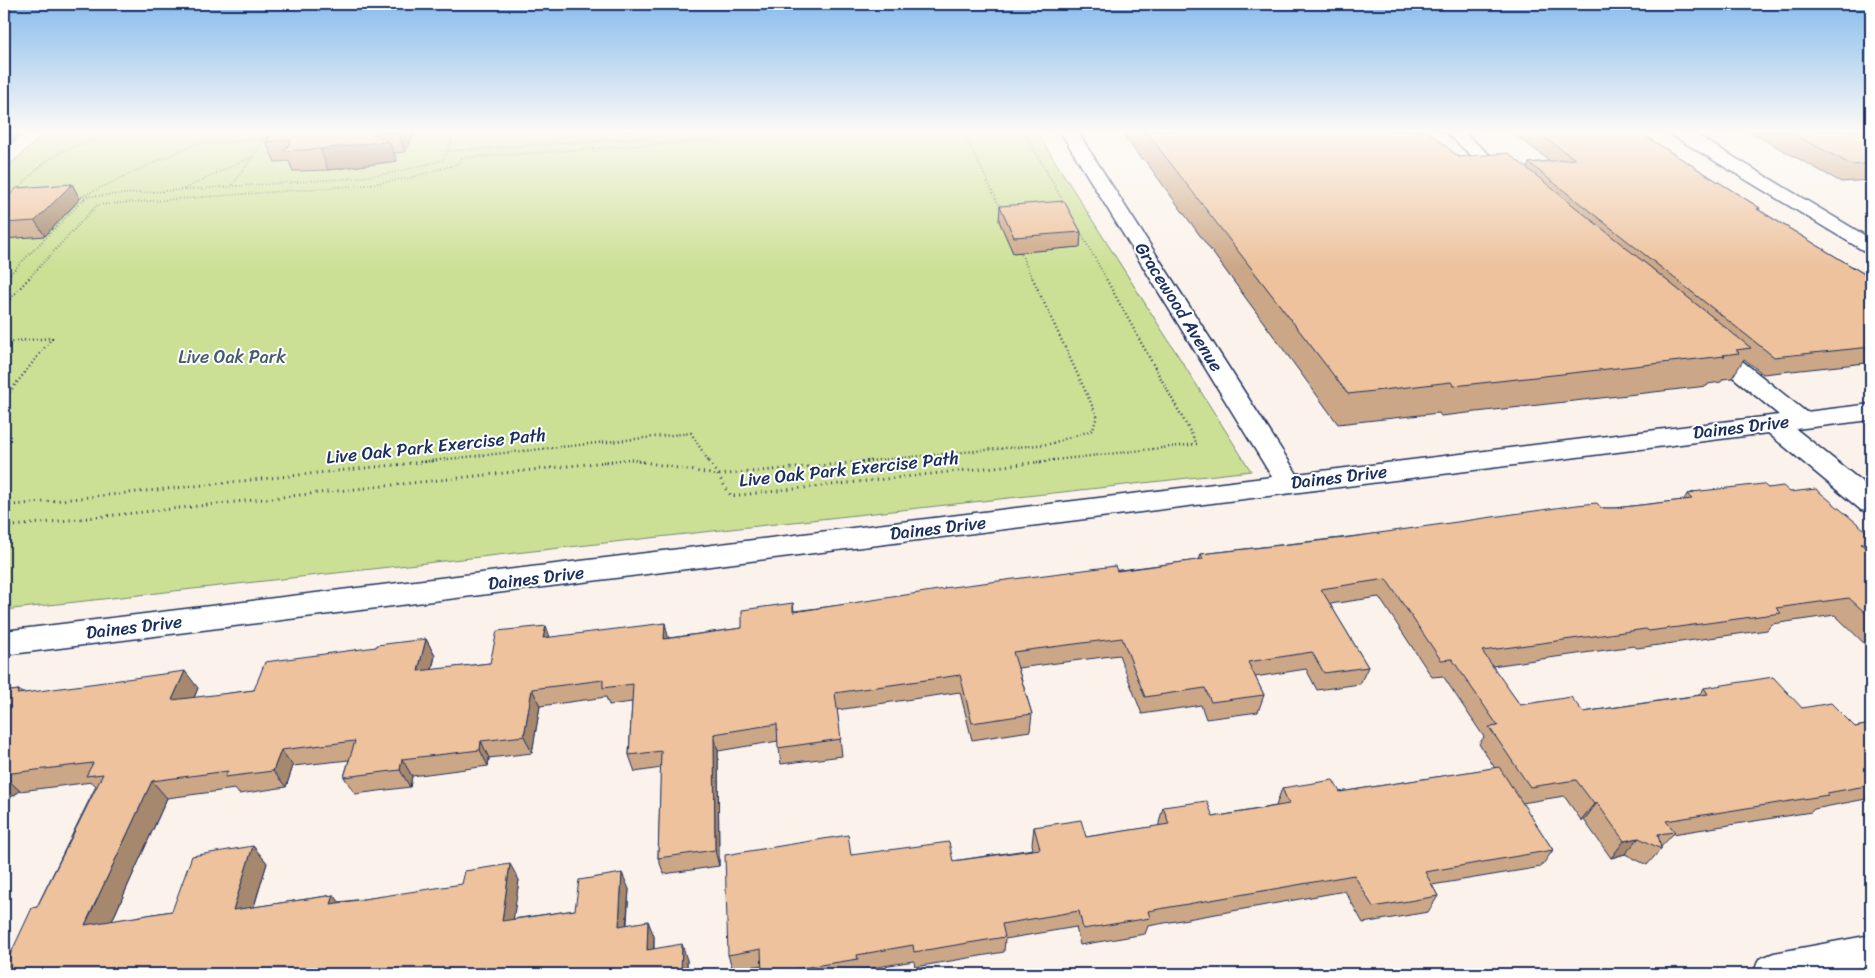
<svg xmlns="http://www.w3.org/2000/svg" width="1875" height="978" viewBox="0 0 1875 978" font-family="Sriracha,sans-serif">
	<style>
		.green { fill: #cce095; stroke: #74887a }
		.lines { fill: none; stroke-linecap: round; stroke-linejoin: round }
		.minor-casing { stroke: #1b2f5e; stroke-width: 3 }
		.path-far2 { stroke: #1b2f5e; stroke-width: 2; stroke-dasharray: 0.5 2.5; stroke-linecap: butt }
		.path-far1 { stroke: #1b2f5e; stroke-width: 2.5; stroke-dasharray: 1 3; stroke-linecap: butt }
		.path { stroke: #1b2f5e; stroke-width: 3; stroke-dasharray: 1 4.5; stroke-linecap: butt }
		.minor { fill: #fff; fill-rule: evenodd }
		.wall { fill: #cca787; stroke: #1b2f5e }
		.shaded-wall { fill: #a6886e; stroke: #1b2f5e }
		.building { fill: #edc29d; stroke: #1b2f5e }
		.labels { text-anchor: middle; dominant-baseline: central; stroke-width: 4; stroke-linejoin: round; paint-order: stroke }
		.street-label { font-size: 18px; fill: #1b2f5e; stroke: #fff }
		.park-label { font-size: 18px; fill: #475b6c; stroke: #fff }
	</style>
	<rect width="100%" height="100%" fill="#fbf3eb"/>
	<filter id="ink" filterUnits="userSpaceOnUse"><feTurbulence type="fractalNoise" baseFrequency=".02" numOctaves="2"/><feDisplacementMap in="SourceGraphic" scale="10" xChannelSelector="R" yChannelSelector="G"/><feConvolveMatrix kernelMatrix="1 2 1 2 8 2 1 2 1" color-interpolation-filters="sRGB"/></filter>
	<g filter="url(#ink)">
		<path class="green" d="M 47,131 L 1036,131 L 1251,471 L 4,610 L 4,170 Z"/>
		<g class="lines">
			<g class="minor-casing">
				<path id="minor" d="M 1060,131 L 1077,131 L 1297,474 L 1779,415 L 1700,350 L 1696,345 L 1700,340 L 1708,338 L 1716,340 L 1806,412 L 1871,404 L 1871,420 L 1796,429 L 1871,489 L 1871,512 L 1861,510 L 1768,433 L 4,655 L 4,631 L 1272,477 Z
					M 1444,131 L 1462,131 L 1519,180 L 1517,184 L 1510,186 L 1503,184 Z
					M 1670,131 L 1690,131 L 1871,239 L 1871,253 L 1864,251 L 1672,135 Z
					M 1871,935 L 1871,974 L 1753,974 L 1759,959 L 1774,953 Z"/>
			</g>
			<path class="path-far2" d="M 963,131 L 1001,209
				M 1024,131 L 1064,203
				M 265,139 L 270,131
				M 448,151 L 455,131
				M 18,189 C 26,181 34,171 43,164 C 67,145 98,139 127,131
				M 184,189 L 253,156
				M 83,196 L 194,144 L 265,139 L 232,186
				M 1080,232 L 1106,278
				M 1020,252 L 1032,278
				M 6,278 L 84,199 L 80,197 L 355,178 L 397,172 L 443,160 L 448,151 L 743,131
				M 29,278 L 97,205 L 366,185 L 409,178 L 458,164 L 462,158 L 844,131"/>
			<path class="path-far1" d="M 4,280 L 7,277
				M 4,305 L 30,277
				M 4,342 L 52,338 L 4,399
				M 420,462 L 691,433 L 709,462
				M 603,462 L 629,459 L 644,462
				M 858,462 L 1049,444 L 1093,430 L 1097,416 L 1032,277
				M 1037,462 L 1197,444 L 1105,277"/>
			<path class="path" d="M 638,461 L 717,475 L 872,461
				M 709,461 L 731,496 L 1049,461
				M 4,506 L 432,461
				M 4,527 L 615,461"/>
			<use href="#minor" class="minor"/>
		</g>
		<path class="wall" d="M 273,131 L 416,131 L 405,152 L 394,153 L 397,161 L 328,170 L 293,171 L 289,161 L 275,162 L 266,142 Z
			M 1121,131 L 1427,131 L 1459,157 L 1527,168 L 1529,163 L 1550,161 L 1510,131 L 1637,131 L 1760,208 L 1759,210 L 1871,278 L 1871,365 L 1870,365 L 1866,363 L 1763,374 L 1744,359 L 1732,378 L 1723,379 L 1721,382 L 1708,384 L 1707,386 L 1441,416 L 1439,413 L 1338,424 L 1144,159 L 1141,159 Z
			M 1748,131 L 1871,131 L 1871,180 L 1841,182 Z
			M 72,184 L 80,199 L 45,236 L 4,239 L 4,200 Z
			M 1000,206 L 1081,232 L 1080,247 L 1013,253 L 999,221 Z
			M 1768,488 L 1790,492 L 1871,535 L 1871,550 L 1870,551 L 1871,552 L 1871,650 L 1835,615 L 1772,624 L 1767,630 L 1637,648 L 1634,646 L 1492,666 L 1520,705 L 1583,712 L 1699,695 L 1704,688 L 1802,708 L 1855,727 L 1871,724 L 1871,798 L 1814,809 L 1811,812 L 1673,834 L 1661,847 L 1661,849 L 1647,865 L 1625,854 L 1611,858 L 1584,820 L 1581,820 L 1564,796 L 1522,803 L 1553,850 L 1541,867 L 1432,885 L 1438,896 L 1428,912 L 1363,923 L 1345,891 L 1148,926 L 1145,934 L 1080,945 L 1076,927 L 1005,939 L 1004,952 L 915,967 L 914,961 L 859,970 L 859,974 L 762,974 L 762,965 L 733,970 L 728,955 L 851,855 L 953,861 L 1033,849 L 1032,844 L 1034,827 L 1086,837 L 1159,826 L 1159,823 L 1163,807 L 1213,817 L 1276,806 L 1282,788 L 1340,792 L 1495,768 L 1479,744 L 1484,737 L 1443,676 L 1432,677 L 1379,597 L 1330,604 L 1368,667 L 1360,684 L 1317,690 L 1306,669 L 1255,677 L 1264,695 L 1258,712 L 1206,719 L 1201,705 L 1142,714 L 1119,655 L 1018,668 L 1032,714 L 1030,731 L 972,740 L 960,692 L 837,710 L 842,756 L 781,764 L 778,741 L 718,751 L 719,866 L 664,874 L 658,858 L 661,768 L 635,772 L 629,755 L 632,702 L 609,705 L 606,697 L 540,706 L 532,753 L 489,758 L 488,766 L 412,776 L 410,787 L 355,794 L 344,777 L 349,760 L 293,766 L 286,787 L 239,794 L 235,789 L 167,798 L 112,921 L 172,911 L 253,846 L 267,863 L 254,907 L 334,895 L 339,902 L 519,880 L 513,919 L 575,910 L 629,889 L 627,924 L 654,936 L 654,949 L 687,960 L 687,974 L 4,974 L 96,786 L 92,782 L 20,791 L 4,802 L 4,692 L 19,690 L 22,693 L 198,688 L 194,698 L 254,690 L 376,647 L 426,639 L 435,656 L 432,670 L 490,663 L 546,626 L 550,638 L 669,638 L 742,628 L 793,603 L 794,611 L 1199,560 L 1201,554 L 1601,508 L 1615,508 L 1684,500 L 1687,494 L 1691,494 L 1692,492 Z"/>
		<path class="shaded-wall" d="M 4,131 L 26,131 L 4,150 Z
			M 398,131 L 416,131 L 405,152 L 398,132 Z
			M 389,141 L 397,161 L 328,170 L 320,149 Z
			M 72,184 L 80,199 L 45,236 L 35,221 Z
			M 665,623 L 669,640 L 664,639 Z
			M 546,626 L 552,643 L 543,638 Z
			M 426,639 L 435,656 L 427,688 L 418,671 Z
			M 185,671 L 198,688 L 186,717 L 172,700 Z
			M 532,689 L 540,706 L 532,753 L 524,736 Z
			M 714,734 L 718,751 L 719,866 L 715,850 Z
			M 481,741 L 489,758 L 488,766 L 480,750 Z
			M 281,750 L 293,766 L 286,787 L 273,771 Z
			M 402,759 L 412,776 L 410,787 L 400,770 Z
			M 4,776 L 20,791 L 4,802 Z
			M 152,781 L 167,798 L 103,941 L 85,925 Z
			M 1597,803 L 1584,820 L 1581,820 L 1594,804 Z
			M 1639,838 L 1625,854 L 1611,858 L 1624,841 Z
			M 253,846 L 267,863 L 248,926 L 233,910 Z
			M 510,864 L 519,880 L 511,936 L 502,921 Z
			M 622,873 L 629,889 L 625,941 L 619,926 Z
			M 334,895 L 346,911 L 331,904 Z
			M 648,921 L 654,936 L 653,965 L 647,950 Z
			M 682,944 L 687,960 L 687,974 L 681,974 Z"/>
		<path class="building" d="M 273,131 L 398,131 L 398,132 L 373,134 L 389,141 L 320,149 L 284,151 L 292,140 L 266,142 Z
			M 1142,131 L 1427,131 L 1459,157 L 1508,153 L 1751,348 L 1736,350 L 1739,353 L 1723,355 L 1725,356 L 1454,386 L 1451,382 L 1348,394 L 1148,134 L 1144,134 Z
			M 1535,131 L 1637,131 L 1760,208 L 1757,209 L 1871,278 L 1871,347 L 1774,357 L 1529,163 L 1575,159 Z
			M 1788,131 L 1871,131 L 1871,163 L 1852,165 Z
			M 72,184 L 35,221 L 4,223 L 4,200 L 17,188 Z
			M 1064,201 L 1081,232 L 1014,237 L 1000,206 Z
			M 1763,484 L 1768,488 L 1783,486 L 1790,492 L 1816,489 L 1871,535 L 1871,542 L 1861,544 L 1871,552 L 1871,618 L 1849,598 L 1776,608 L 1781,613 L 1649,631 L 1646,629 L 1482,651 L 1520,705 L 1571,697 L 1583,712 L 1708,694 L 1704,688 L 1773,677 L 1802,708 L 1831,703 L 1855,727 L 1871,724 L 1871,785 L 1827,793 L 1828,795 L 1666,821 L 1675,832 L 1658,834 L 1661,849 L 1639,838 L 1624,841 L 1597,803 L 1594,804 L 1576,780 L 1530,787 L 1489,727 L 1498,726 L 1452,659 L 1441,660 L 1386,579 L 1321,589 L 1368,667 L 1324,673 L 1312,652 L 1248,662 L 1264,695 L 1211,702 L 1205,688 L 1145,697 L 1122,638 L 1013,652 L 1032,714 L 972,723 L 960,675 L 835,693 L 841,739 L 778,748 L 777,724 L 714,734 L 715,850 L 658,858 L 661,751 L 629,755 L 633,684 L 603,688 L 603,680 L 532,689 L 524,736 L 481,741 L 480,750 L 402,759 L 400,770 L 344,777 L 355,741 L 281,750 L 273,771 L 225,777 L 228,771 L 152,781 L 85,925 L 172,911 L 192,856 L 253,846 L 233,910 L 334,895 L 331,904 L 462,884 L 465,871 L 510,864 L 502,921 L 575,910 L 579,880 L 622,873 L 619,926 L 648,921 L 647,950 L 682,944 L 681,974 L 4,974 L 4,968 L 32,908 L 37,907 L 103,774 L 86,776 L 93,763 L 4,774 L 4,692 L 19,690 L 17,694 L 185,671 L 172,700 L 254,690 L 265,662 L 376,647 L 377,645 L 426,639 L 418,671 L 490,663 L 497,631 L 546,626 L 543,638 L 665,623 L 664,639 L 742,628 L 742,610 L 793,603 L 793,612 L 945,589 L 944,588 L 1115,566 L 1117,571 L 1183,562 L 1203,559 L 1201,554 L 1344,538 L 1577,505 L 1597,503 L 1601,508 L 1615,508 L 1692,499 L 1687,494 L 1694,493 L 1692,492 Z
			M 1499,767 L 1553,850 L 1425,872 L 1438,896 L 1373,907 L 1354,875 L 1148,911 L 1150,918 L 1083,929 L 1079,911 L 1002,924 L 1005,937 L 914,952 L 913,945 L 857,955 L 858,959 L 764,974 L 762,974 L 761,949 L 728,955 L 725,855 L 848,835 L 851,855 L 949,842 L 953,861 L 1040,849 L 1034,827 L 1081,820 L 1086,837 L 1169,824 L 1163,807 L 1207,801 L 1213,817 L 1289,804 L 1282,788 L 1333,780 L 1340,792 Z"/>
	</g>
	<linearGradient id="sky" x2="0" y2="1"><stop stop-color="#89bced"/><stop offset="0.49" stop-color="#fdfaf6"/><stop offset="1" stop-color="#fdfaf6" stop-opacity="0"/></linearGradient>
	<rect width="1875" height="268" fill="url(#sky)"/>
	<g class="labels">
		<g class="street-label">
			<text transform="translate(1179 307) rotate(58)">Gracewood Avenue</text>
			<text transform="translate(1741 427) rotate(-7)">Daines Drive</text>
			<text transform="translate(436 446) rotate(-6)">Live Oak Park Exercise Path</text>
			<text transform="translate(849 469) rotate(-6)">Live Oak Park Exercise Path</text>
			<text transform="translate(1339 477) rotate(-7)">Daines Drive</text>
			<text transform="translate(938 528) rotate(-7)">Daines Drive</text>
			<text transform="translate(536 578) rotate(-7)">Daines Drive</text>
			<text transform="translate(134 627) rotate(-7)">Daines Drive</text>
		</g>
		<g class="park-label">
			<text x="232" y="357">Live Oak Park</text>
		</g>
	</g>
	<rect width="1875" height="978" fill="none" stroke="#fff" stroke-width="20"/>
	<rect x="10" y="10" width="1855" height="958" fill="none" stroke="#1b2f5e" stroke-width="2" filter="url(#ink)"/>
</svg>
